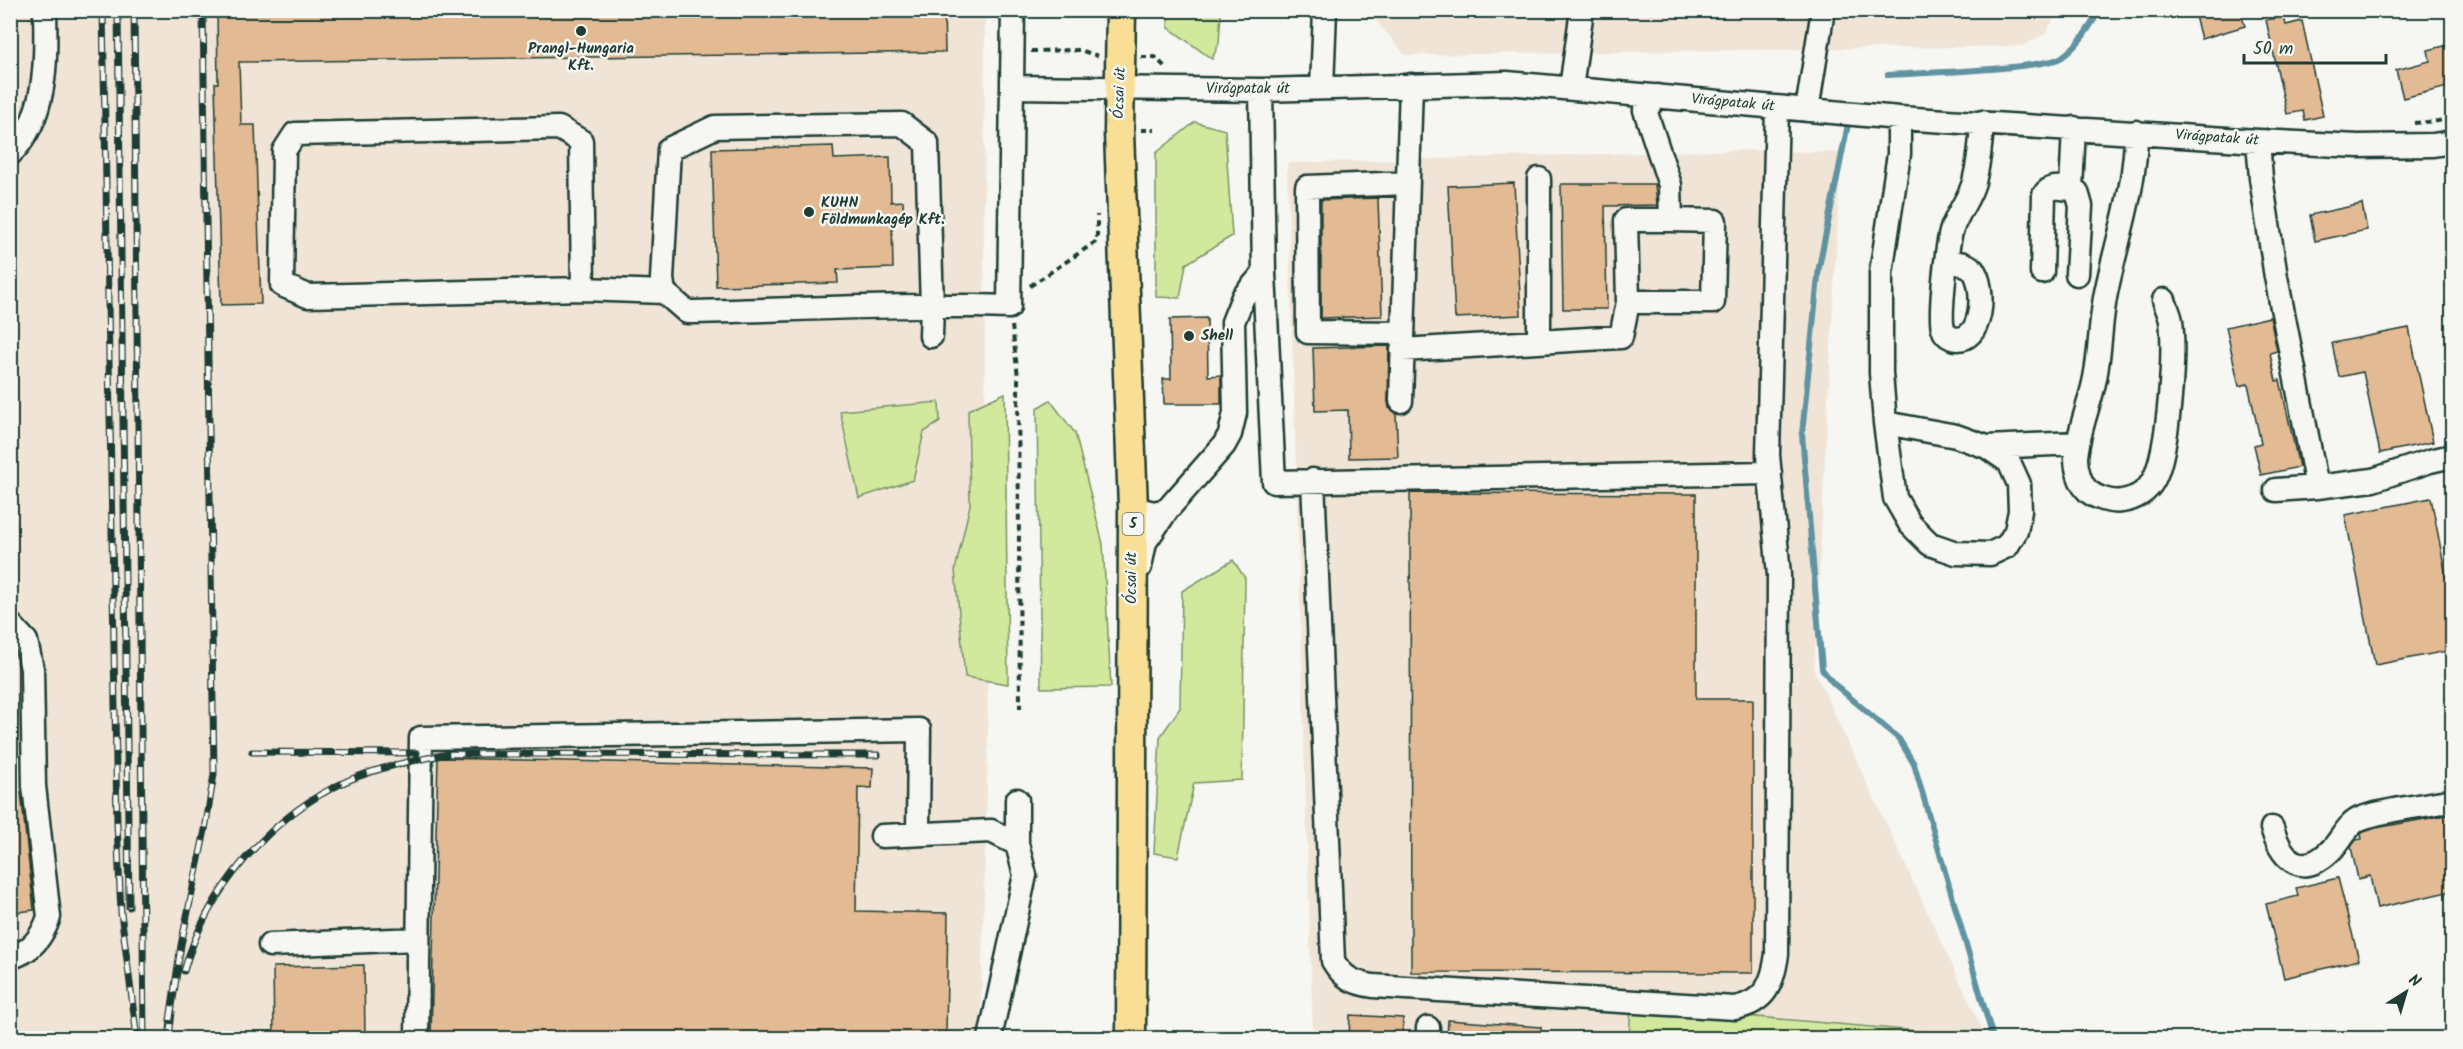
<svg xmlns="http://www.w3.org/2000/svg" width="2463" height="1049" viewBox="0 0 2463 1049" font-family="Kalam,sans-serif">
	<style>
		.built { fill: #f0e4d6 }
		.green { fill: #d1e89d; stroke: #789268; stroke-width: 1.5 }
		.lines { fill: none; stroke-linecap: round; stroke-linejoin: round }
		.stream { stroke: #5e93a1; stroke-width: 6 }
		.building { fill: #e2ba93; stroke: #1f3d34; stroke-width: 1.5 }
		.minor-casing { stroke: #1f3d34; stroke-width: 27 }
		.major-casing { stroke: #1f3d34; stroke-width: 33 }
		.path { stroke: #1f3d34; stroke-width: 4; stroke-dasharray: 6 4.5; stroke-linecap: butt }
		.minor { stroke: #f6f6f2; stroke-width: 22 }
		.major { stroke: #f9df96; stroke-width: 28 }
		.rail-casing { stroke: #1f3d34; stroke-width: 7 }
		.rail { stroke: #f6f6f2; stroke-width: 4.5; stroke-dasharray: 14; stroke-linecap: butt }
		.poi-dot { fill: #1f3d34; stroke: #f6f6f2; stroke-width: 2 }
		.labels { text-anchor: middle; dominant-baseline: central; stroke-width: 5; stroke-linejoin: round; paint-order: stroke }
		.shield { fill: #f6f6f2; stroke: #60746d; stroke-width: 1.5 }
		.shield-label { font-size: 14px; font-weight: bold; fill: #1f3d34 }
		.poi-label { font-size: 15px; font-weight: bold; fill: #1f3d34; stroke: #f6f6f2; text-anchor: start }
		.street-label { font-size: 15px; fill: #1f3d34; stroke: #f6f6f2 }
	</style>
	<rect width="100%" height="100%" fill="#f6f6f2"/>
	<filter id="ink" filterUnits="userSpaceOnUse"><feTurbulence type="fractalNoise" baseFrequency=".0167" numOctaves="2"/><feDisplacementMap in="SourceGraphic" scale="12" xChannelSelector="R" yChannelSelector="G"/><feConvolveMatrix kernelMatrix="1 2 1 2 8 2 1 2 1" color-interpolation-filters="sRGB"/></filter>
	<g filter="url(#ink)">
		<path class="built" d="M 10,11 L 985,11 L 984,242 L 988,747 L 980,1038 L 11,1038 Z
			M 1299,11 L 2058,11 L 2045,34 L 2022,46 L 1405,55 L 1369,12 Z
			M 1747,150 L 1841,153 L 1814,670 L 1986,1037 L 1631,1007 L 1629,1038 L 1313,1038 L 1287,163 Z"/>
		<path class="green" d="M 1168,11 L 1221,11 L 1219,43 L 1212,59 L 1168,27 Z
			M 1195,122 L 1225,130 L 1232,236 L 1186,264 L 1180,298 L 1156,297 L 1156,153 Z
			M 1005,393 L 1008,684 L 965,677 L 955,570 L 970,505 L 968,410 Z
			M 1050,400 L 1075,433 L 1103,544 L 1111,687 L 1041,688 L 1037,408 Z
			M 939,402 L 940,422 L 924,432 L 913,480 L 859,498 L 840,411 Z
			M 1233,560 L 1245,578 L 1242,780 L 1194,783 L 1178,857 L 1154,853 L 1160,737 L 1180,708 L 1182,591 Z
			M 1631,1006 L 1986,1037 L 1988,1038 L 1629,1038 Z"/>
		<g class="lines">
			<path class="stream" d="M 1888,75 C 1917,73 2045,69 2062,57 C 2079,45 2089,28 2100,10
				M 1848,124 L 1819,267 L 1802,434 L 1822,669 L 1833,683 L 1899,739 L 1914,764 L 1993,1038"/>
		</g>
		<path class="building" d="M 217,10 L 944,10 L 945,52 L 239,62 L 241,125 L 255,125 L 261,304 L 221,305 L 215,83 L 218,83 Z
			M 2214,10 L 2240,10 L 2245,26 L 2201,39 L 2195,16 Z
			M 2284,17 L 2286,25 L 2302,21 L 2323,116 L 2305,120 L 2303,111 L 2287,114 L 2266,20 Z
			M 2452,44 L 2452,86 L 2403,98 L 2396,70 L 2430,61 L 2428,50 Z
			M 833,146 L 834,159 L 890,157 L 891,202 L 903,201 L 904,220 L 892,221 L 893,268 L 837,270 L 838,283 L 716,286 L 712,149 Z
			M 1514,183 L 1521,315 L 1455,318 L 1448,186 Z
			M 1561,184 L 1655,184 L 1657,205 L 1605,206 L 1607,309 L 1563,309 Z
			M 1378,198 L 1382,316 L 1321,318 L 1321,200 Z
			M 2362,204 L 2367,230 L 2315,241 L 2310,215 Z
			M 2270,317 L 2277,351 L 2270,353 L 2276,381 L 2280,380 L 2299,467 L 2261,475 L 2254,445 L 2261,443 L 2248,384 L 2239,386 L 2226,327 Z
			M 1207,318 L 1208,376 L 1221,375 L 1221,404 L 1164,404 L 1163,379 L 1171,379 L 1170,319 Z
			M 2409,328 L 2433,442 L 2380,453 L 2363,372 L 2339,377 L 2332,343 Z
			M 1389,346 L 1388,401 L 1389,408 L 1396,413 L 1398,457 L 1349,458 L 1348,410 L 1315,411 L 1313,348 Z
			M 1410,493 L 1696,494 L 1696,699 L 1753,699 L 1753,973 L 1411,972 Z
			M 2431,498 L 2452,607 L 2452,650 L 2375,665 L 2345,515 Z
			M 438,758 L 873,768 L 872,788 L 858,787 L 856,911 L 948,913 L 946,1038 L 439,1038 L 439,1034 L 431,1034 Z
			M 10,792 L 21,792 L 34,910 L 10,913 Z
			M 2452,814 L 2452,891 L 2377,908 L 2370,876 L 2358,879 L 2351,847 L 2356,840 L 2362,839 L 2361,834 L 2364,832 L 2376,828 Z
			M 2338,878 L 2359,960 L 2284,978 L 2266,904 L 2298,896 L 2296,888 Z
			M 364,965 L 365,1038 L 274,1038 L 273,967 Z
			M 1350,1015 L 1403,1018 L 1402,1038 L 1349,1038 Z
			M 1448,1020 L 1541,1027 L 1541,1038 L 1447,1038 Z"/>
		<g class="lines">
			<g class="minor-casing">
				<path id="minor" d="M 1012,87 L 1261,90 L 1507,83 L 1899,118 L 2258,141 L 2358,146 L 2433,145 L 2452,142
					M 1322,88 L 1325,10
					M 1571,88 L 1582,10
					M 1261,90 L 1264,273 L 1274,482 L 1770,473
					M 1658,96 L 1645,110 L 1670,185 L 1671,220 L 1626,220 L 1628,302 L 1713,302 L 1715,221 L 1671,220
					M 1807,110 L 1823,10
					M 2074,128 L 2071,189 L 2077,192 L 2081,206 L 2077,274
					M 2136,132 C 2136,186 2118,236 2107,288 C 2100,318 2101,348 2095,378 C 2090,405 2078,430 2076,458 C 2076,468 2080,484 2088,491 C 2096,498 2112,503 2122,501 C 2136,499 2148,491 2154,479 C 2169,449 2175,355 2171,321 C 2170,314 2166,307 2164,300
					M 2258,141 L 2261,178 L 2276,277 L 2317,487 L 2373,480 L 2430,461 L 2452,456
					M 10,154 C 48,118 46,58 45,10
					M 1947,262 C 1957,263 1966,262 1973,270 C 1986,285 1984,347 1952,338 C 1947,336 1944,332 1943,328 C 1939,315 1947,246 1951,232 C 1956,214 1969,200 1974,182 C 1979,162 1981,143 1982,122
					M 2042,272 L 2044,195 C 2050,185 2060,188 2071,189
					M 583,289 L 581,141 L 559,128 L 295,134 L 284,151 L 282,285 L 308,296 L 583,289 L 664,292
					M 1403,333 L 1308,332 L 1307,187 L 1408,183
					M 931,336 L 932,307 L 927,143 L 902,124 L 715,127 L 669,149 L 662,279 L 664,292 L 687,312 C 794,310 902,303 1009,307 L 1013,10
					M 1539,342 L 1539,179
					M 1402,350 L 1621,337 L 1628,302
					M 1401,401 L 1411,85
					M 1885,423 L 1956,436 L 1987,447 L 2009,462 L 2019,484 L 2020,511 L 2016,531 L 2007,546 L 1990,554 L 1956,553 L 1930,544 L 1910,524 L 1895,498 L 1885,423 L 1881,373 L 1881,273 L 1899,154 L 1899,118
					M 1987,447 L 2078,443
					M 1313,480 L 1333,961 C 1343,978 1354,983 1373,986 L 1735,1008 C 1766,1002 1773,983 1777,954 L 1779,575 L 1768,455 L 1777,108
					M 2276,490 L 2317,487
					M 1133,508 L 1154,513 L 1167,510 L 1224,445 L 1230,434 L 1235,413 L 1233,322 L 1243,297 L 1264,273
					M 1140,567 L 1145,542 L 1167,510
					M 10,624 L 26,641 L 32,669 L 34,786 L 49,917 C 43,935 31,953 10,957
					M 2272,828 C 2283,863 2304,879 2334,847 C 2342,838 2349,822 2362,818 C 2388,809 2425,806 2452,800
					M 882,836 L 991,831 L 1017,844
					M 270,945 L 418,939
					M 417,1038 L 421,738 L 919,730 L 918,834
					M 990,1038 L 1025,875 L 1017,844 L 1017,800
					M 1428,1038 L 1428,1028"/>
			</g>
			<g class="major-casing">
				<path id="major" d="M 1121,10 L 1119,132 L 1133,508 L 1131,1038"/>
			</g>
			<path class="path" d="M 1031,51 L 1080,50 L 1098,56
				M 1141,57 L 1155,57 L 1167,69
				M 2414,123 L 2438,121 L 2452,118
				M 1141,130 L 1155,130
				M 1030,286 L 1097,241 L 1097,215
				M 1012,326 L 1018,377 L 1020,709"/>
			<use href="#minor" class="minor"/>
			<use href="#major" class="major"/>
			<g class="rail-casing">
				<path id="rail" d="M 103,10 L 117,824 L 121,913 L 137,1038
					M 118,10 L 129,907
					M 134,10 L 144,1038
					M 252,752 L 417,753
					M 184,971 C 206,892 270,815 347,781 C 380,767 414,760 449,754 L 878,755
					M 170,1020 L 181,945 L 205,830 L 214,774 L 203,10
					M 169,1038 L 172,1012"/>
			</g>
			<use href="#rail" class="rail"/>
		</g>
	</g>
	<g class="poi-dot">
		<circle cx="581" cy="31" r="6"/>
		<circle cx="809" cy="212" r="6"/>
		<circle cx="1189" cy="336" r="6"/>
	</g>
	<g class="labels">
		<rect class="shield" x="1122.5" y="513" width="21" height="22" rx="4.5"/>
		<g class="shield-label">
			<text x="1133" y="524">5</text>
		</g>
		<g class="poi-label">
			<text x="581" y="49" text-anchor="middle">Prangl-Hungaria<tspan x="581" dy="17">Kft.</tspan></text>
			<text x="821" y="203">KUHN<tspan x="821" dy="17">Földmunkagép Kft.</tspan></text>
			<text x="1201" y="336">Shell</text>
		</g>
		<g class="street-label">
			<text x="1248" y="89">Virágpatak út</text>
			<text transform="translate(1120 93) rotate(-88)">Ócsai út</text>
			<text transform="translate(1733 103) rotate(5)">Virágpatak út</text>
			<text transform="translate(2217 138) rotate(4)">Virágpatak út</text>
			<text transform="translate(1132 578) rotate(-90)">Ócsai út</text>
		</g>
	</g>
	<rect width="2463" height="1049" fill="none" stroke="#f6f6f2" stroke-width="36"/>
	<rect x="18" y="18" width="2427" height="1013" fill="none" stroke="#1f3d34" stroke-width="2" filter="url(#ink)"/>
	<g transform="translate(2406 992) rotate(37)" stroke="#f6f6f2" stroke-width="4.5" paint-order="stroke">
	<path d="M0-4.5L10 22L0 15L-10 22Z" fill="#1f3d34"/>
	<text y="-9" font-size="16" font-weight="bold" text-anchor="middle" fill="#1f3d34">N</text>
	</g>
	<path d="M2244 54v9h142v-9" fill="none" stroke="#1f3d34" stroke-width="3"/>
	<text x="2253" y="54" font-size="18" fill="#1f3d34" stroke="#f6f6f2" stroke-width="4.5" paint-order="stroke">50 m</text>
</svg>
